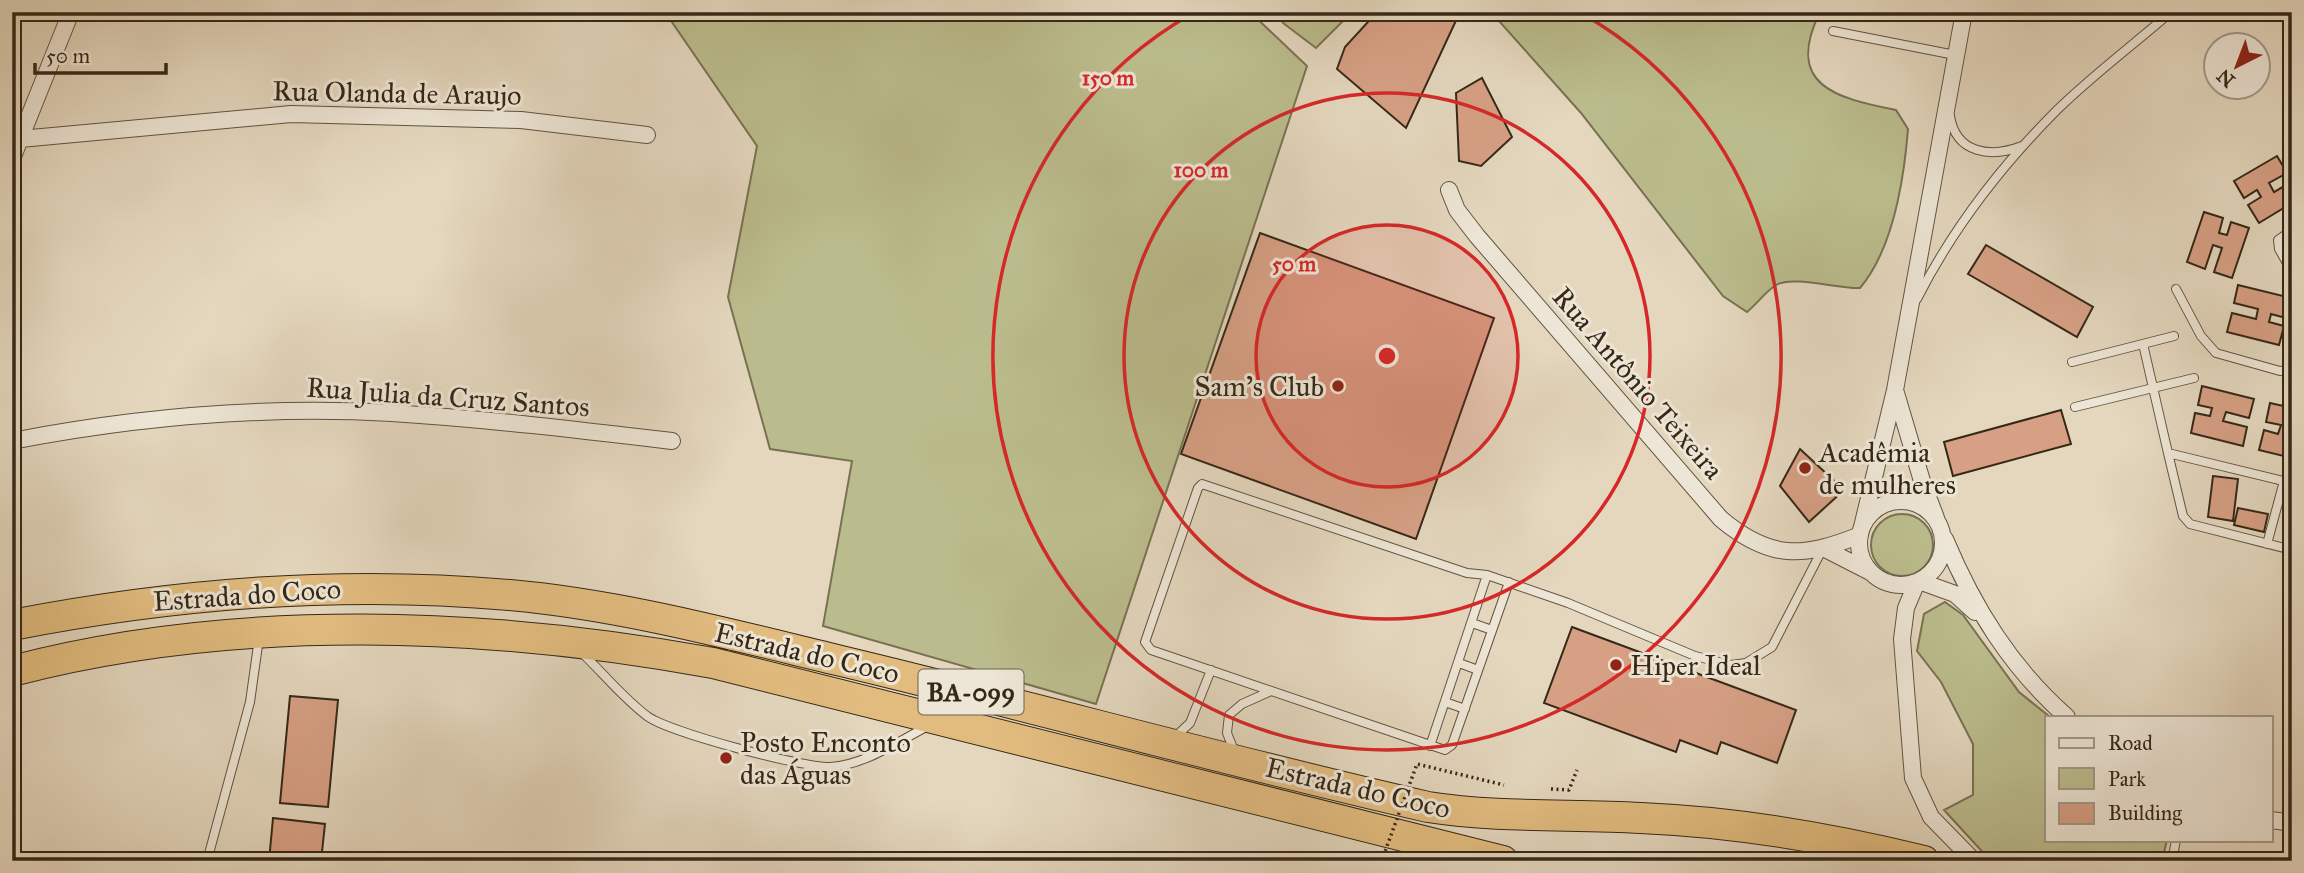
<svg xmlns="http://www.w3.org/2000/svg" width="2304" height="873" viewBox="0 0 2304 873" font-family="'IM FELL Great Primer',serif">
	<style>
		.green { fill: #bbbc8d; stroke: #787252; stroke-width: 2 }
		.building { fill: #d7a085; stroke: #352817; stroke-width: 2 }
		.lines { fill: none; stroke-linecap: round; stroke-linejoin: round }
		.lane-casing { stroke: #615441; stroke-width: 10 }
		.street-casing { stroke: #615441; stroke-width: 18 }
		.highway-casing { stroke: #352817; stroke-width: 32 }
		.path { stroke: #352817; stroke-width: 3.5; stroke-dasharray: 2 3.5; stroke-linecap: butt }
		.lane { stroke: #ede5d5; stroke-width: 8 }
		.street { stroke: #ede5d5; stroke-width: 16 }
		.highway { stroke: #e2bc7f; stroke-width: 30 }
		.path-bridge { stroke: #352817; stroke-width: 3.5; stroke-dasharray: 2 3.5; stroke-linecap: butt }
		.ring { fill: none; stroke: #d62828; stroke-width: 3.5 }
		.poi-dot { fill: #8f2418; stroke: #ede5d5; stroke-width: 2.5 }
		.labels { text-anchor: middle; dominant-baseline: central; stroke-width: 6; stroke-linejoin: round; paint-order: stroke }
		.shield { fill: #ede5d5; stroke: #6c6150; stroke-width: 2 }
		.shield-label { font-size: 26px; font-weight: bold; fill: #352817 }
		.street-label { font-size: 28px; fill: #352817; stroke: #ede5d5 }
		.poi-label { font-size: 28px; fill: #352817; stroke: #ede5d5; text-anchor: start }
		.centre { fill: #d62828; stroke: #ede5d5; stroke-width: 3.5 }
		.ring-label { font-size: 21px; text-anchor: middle; font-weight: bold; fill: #d62828; stroke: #ede5d5; stroke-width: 6; stroke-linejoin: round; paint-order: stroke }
	</style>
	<rect width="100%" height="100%" fill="#e4d7be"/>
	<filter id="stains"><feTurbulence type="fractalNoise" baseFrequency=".00286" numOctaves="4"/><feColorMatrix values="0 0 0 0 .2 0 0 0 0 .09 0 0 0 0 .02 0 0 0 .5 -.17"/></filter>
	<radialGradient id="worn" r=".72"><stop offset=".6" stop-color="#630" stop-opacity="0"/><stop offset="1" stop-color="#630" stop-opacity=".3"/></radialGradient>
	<path class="green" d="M 665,12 L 1250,12 L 1307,66 L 1096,704 L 823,626 L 852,461 L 770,449 L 728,297 L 757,146 Z
		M 1279,12 L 1352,12 L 1316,48 L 1283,23 Z
		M 1491,12 L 1820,12 C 1784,85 1835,98 1896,110 L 1908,129 C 1904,179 1893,249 1860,288 C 1838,289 1792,275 1776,285 C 1766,291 1757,304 1747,312 L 1723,296 L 1581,113 Z
		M1871 545a31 31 0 1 1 62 0a31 31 0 1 1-62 0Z
		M 1945,602 L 1963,615 L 2019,692 L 2050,717 L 2047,717 L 2047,840 L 2167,840 L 2162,861 L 1996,861 L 1988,858 L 1944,810 L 1973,795 L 1973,744 L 1941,682 L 1917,651 L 1924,614 Z"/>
	<path class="building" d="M 1377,12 L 1460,12 L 1406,128 L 1337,69 L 1345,47 Z
		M 1482,78 L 1512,137 L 1481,166 L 1459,161 L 1456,93 Z
		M 2277,156 L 2287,173 L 2269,183 L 2274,192 L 2291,182 L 2292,203 L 2259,223 L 2248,205 L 2261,197 L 2257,190 L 2244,198 L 2234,181 Z
		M 2204,212 L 2223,218 L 2219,233 L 2227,235 L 2231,222 L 2249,228 L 2232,278 L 2214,272 L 2222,248 L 2213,245 L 2205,269 L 2187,262 Z
		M 1260,233 L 1494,318 L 1416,539 L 1181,454 Z
		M 1986,245 L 2093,307 L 2077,337 L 1968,274 Z
		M 2238,285 L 2291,298 L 2286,318 L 2271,314 L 2269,322 L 2284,326 L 2279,345 L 2227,332 L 2232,313 L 2256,319 L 2258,309 L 2234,303 Z
		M 2202,386 L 2254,399 L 2249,418 L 2226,412 L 2223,421 L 2247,427 L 2243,446 L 2191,433 L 2195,413 L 2210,416 L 2212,408 L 2198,405 Z
		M 2270,403 L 2292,408 L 2292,458 L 2259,450 L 2264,430 L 2278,434 L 2281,425 L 2266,422 Z
		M 2061,410 L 2071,444 L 1953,476 L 1944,442 Z
		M 1800,449 L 1844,490 L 1809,522 L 1780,486 Z
		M 2213,476 L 2238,479 L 2233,521 L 2208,517 Z
		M 2238,508 L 2268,514 L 2264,532 L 2234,525 Z
		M 1572,627 L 1796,710 L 1777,763 L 1721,742 L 1717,754 L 1680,740 L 1676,752 L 1544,703 Z
		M 290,696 L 338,700 L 328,807 L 280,803 Z
		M 273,818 L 325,824 L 321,861 L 269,861 Z"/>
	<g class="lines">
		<g class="lane-casing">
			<path id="lane" d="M 1833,31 L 1955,55
				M 1950,116 C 1956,154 1991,158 2022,146
				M 2292,230 L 2278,240 L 2279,249 L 2292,272
				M 2176,289 L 2201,336 L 2216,353 L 2280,371 L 2288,370 L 2292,365
				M 1917,299 C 1952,230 2002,165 2057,110 C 2093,75 2133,45 2171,12
				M 2143,344 L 2168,453 L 2292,483
				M 2072,362 L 2174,336
				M 2075,407 L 2194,378
				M 2168,453 L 2183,516 L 2190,524 L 2292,550
				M 2267,544 L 2284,481
				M 1509,582 L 1452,745 L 1445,750 L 1151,650 L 1145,642 L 1198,488 L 1202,484 L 1467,573 L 1487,575 L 1568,603 L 1695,656 L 1731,665 L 1746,663 L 1772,647 L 1822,550
				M 1472,623 L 1492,630
				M 582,653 C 603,673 623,698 647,716 C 668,732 803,768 830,767 C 865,765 899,741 928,726
				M 1459,663 L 1478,670
				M 1445,702 L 1465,709
				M 1175,737 L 1190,723 L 1211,670
				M 1430,746 L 1487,575
				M 1235,753 L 1227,733 L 1229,715 L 1242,704 L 1271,691
				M 207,861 L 250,702 L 259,638
				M 2172,861 L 2176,840"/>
		</g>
		<g class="street-casing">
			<path id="street" d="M 20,139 L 291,114 L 521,120 L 647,135
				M 12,159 L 71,12
				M 1449,190 L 1457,210 L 1477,236 L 1721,519 C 1770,560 1803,558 1860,535
				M 1896,393 L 1922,481 L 1936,518
				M 12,441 C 136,417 266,406 392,413 C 486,419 579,430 672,441
				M1859 543a42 42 0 1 1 84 0a42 42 0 1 1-84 0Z
				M 1862,527 L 1895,390 L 1964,12
				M 1945,539 C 1974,608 2011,668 2067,717
				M 1825,549 L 1870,572
				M 1919,581 L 1955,594 L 1975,612
				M 1917,582 L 1906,608 L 1902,639 L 1913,778 L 1931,817 L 1974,861
				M 2271,820 L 2292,823"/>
		</g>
		<g class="highway-casing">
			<path id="highway" d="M 12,625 C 177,593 342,580 510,595 C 621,605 729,634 837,660 C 1034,707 1230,762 1428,807 C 1498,818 1570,814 1641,818 C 1736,822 1831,838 1924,861
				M 12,671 C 237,612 487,622 713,663 L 1503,861"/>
		</g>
		<path class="path" d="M 1551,789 L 1569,790 L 1577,770"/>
		<use href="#lane" class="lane"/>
		<use href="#street" class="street"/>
		<use href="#highway" class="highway"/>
		<path class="path-bridge" d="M 1398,861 L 1383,857 L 1417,764 L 1504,785"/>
	</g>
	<circle cx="1387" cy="356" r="131" fill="#d62828" fill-opacity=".12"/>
	<g class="ring">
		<circle cx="1387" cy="356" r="131"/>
		<circle cx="1387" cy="356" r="263"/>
		<path d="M1581 13A394 394 0 1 1 1193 13"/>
	</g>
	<g class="poi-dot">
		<circle cx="1338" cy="386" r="7"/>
		<circle cx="1805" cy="468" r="7"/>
		<circle cx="1616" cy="665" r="7"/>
		<circle cx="726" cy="758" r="7"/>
	</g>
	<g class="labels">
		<rect class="shield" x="918.5" y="669.5" width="105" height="45" rx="5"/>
		<g class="shield-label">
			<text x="971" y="692">BA-099</text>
		</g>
		<g class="street-label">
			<text transform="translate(397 93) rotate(1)">Rua Olanda de Araujo</text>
			<text transform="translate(1638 383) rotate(49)">Rua Antônio Teixeira</text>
			<text transform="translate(448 397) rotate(4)">Rua Julia da Cruz Santos</text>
			<text transform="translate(247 595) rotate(-4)">Estrada do Coco</text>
			<text transform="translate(807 653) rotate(13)">Estrada do Coco</text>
			<text transform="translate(1358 788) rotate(13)">Estrada do Coco</text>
		</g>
		<g class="poi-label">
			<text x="1324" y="386" text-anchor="end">Sam's Club</text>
			<text x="1819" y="452">Acadêmia<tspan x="1819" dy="32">de mulheres</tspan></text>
			<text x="1630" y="665">Hiper Ideal</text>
			<text x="740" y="742">Posto Enconto<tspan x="740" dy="32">das Águas</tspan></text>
		</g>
	</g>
	<circle cx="1387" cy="356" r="10" class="centre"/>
	<g class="ring-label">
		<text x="1108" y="85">150 m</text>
		<text x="1201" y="177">100 m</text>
		<text x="1294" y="271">50 m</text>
	</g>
	<rect width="2304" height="873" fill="none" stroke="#e4d7be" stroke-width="42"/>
	<rect x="14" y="14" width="2276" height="845" fill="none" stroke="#352817" stroke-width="3.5"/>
	<rect x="21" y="21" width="2262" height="831" fill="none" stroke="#352817" stroke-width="2"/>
	<rect x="2045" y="716" width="228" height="126" fill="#ede5d5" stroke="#a39989" stroke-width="2"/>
	<rect x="2059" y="738" width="35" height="10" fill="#ede5d5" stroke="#a39989" stroke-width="2"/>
	<text x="2108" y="750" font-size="21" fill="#352817">Road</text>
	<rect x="2059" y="768" width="35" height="21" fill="#bbbc8d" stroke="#a39989" stroke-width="2"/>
	<text x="2108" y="786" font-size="21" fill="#352817">Park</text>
	<rect x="2059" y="803" width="35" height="21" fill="#d7a085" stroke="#a39989" stroke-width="2"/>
	<text x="2108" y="820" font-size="21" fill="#352817">Building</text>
	<g transform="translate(2237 66) rotate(222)"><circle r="33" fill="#ede5d5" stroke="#a39989" stroke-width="2"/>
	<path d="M0-5L12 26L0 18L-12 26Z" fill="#8f2418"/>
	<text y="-10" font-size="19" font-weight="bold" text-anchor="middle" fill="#352817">N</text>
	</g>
	<path d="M35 63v10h131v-10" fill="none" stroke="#352817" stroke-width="3.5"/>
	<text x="46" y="63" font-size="21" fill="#352817" stroke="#ede5d5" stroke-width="5" paint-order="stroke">50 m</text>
	<rect width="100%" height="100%" filter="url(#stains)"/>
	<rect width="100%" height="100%" fill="url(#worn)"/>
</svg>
